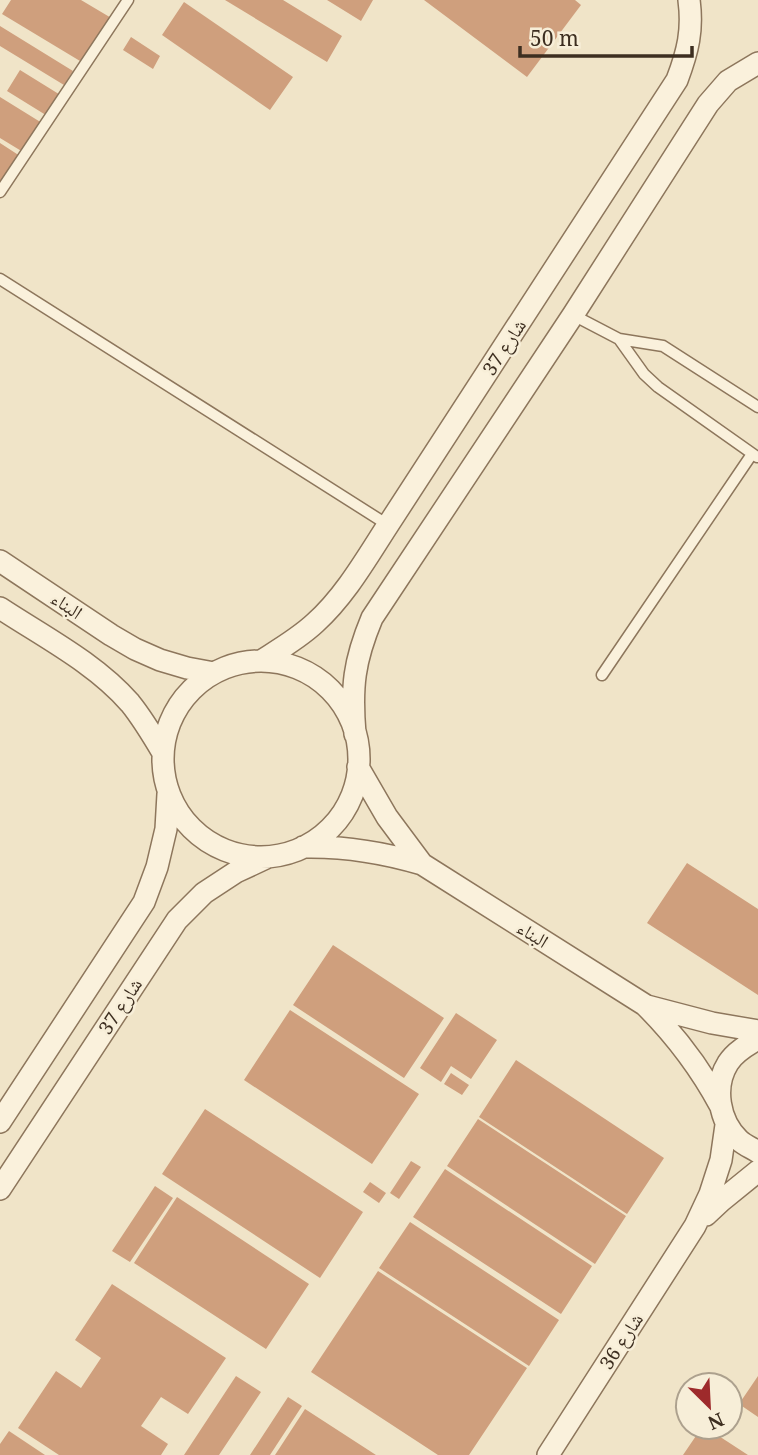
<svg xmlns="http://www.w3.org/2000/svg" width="758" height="1455" viewBox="0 0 758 1455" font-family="'Noto Serif','Noto Naskh Arabic',serif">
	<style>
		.building { fill: #cf9f7d }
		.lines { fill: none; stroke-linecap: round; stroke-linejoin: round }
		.lane-casing { stroke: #8d765c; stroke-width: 13 }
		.street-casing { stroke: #8d765c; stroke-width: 24 }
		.lane { stroke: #faf1dc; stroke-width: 10 }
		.street { stroke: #faf1dc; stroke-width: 21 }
		.labels { text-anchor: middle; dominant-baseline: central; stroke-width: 5; stroke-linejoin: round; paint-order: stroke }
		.street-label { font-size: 19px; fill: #3d2e20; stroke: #f7eed8 }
	</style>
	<rect width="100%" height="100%" fill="#f0e4c8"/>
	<path class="building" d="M 11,0 L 81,0 L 113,19 L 85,64 L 2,14 Z
		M 225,0 L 283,0 L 342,36 L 327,62 Z
		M 327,0 L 373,0 L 361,21 Z
		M 424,0 L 575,0 L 581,5 L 527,77 Z
		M 184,2 L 293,77 L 270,110 L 162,35 Z
		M 0,26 L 73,71 L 64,85 L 0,46 Z
		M 131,37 L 160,56 L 153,69 L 123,50 Z
		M 20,70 L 62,96 L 49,117 L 7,91 Z
		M 0,97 L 42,123 L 23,152 L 0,138 Z
		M 0,143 L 20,156 L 0,189 Z
		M 687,863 L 758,909 L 758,995 L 647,923 Z
		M 333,945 L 444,1018 L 404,1078 L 293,1005 Z
		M 290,1010 L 419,1094 L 372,1164 L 244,1080 Z
		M 456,1013 L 497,1040 L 471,1079 L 451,1066 L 441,1082 L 420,1068 Z
		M 516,1060 L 664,1158 L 627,1214 L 479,1117 Z
		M 451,1073 L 469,1085 L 462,1095 L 444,1084 Z
		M 205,1109 L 363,1212 L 320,1278 L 162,1174 Z
		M 478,1119 L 626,1216 L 595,1264 L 447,1166 Z
		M 411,1161 L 421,1167 L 399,1199 L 390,1193 Z
		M 445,1169 L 592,1266 L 561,1314 L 413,1217 Z
		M 370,1182 L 386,1193 L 379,1203 L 363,1192 Z
		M 155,1186 L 173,1198 L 130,1262 L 112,1251 Z
		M 177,1197 L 309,1284 L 266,1349 L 134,1263 Z
		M 410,1222 L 559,1320 L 529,1366 L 379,1268 Z
		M 378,1271 L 527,1368 L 469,1455 L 438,1455 L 311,1372 Z
		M 112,1284 L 226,1358 L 188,1414 L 161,1397 L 141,1426 L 168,1444 L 161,1455 L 59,1455 L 18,1428 L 56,1371 L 81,1388 L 101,1358 L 75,1340 Z
		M 236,1376 L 261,1392 L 219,1455 L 184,1455 Z
		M 758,1376 L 758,1417 L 739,1404 Z
		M 288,1397 L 302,1406 L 270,1455 L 250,1455 Z
		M 305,1409 L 376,1455 L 275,1455 Z
		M 702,1427 L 705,1427 L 748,1455 L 683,1455 Z
		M 9,1431 L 45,1455 L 0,1455 L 0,1444 Z"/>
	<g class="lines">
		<g class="lane-casing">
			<path id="lane" d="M 0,192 L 128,0
				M 0,279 L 388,525
				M 573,315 L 619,339 L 644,374 L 658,387 L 757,457
				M 619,339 L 663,346 L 758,407
				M 602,675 L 752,454"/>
		</g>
		<g class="street-casing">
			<path id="street" d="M 0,561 L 111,635 L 135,649 L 160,660 L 187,668 L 214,673
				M 0,608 C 44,637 95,663 130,703 C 143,719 153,736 163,753
				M 261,661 C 280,649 299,638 315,623 C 345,596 366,559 388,525 L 677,80 C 688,51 693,30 689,0
				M163 759a98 98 0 1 1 196 0a98 98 0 1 1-196 0Z
				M 355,734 C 351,687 354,661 372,618 L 573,315 L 708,104 L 728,81 L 758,63
				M 358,767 L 387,817 L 422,864
				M 303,847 C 345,846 382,852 422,864 L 645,1005 C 676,1036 699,1066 720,1105
				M 647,1006 L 712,1023 L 758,1031
				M 758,1039 C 747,1045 735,1052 728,1063 C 713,1087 719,1121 739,1140 C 744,1145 752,1148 758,1152
				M 0,1122 L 144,902 L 157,867 L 166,829 L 168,794
				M 0,1189 L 177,920 L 204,893 L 236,872 L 266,858
				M 706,1215 L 721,1201 L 758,1171
				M 548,1455 L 695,1226 L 710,1194 L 721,1160 L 726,1125"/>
		</g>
		<use href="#lane" class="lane"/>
		<use href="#street" class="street"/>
	</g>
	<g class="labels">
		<g class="street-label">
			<text transform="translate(504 347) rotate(-57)">شارع 37</text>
			<text transform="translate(67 605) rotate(34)">البناء</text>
			<text transform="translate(533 934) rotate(32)">البناء</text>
			<text transform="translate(120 1006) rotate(-57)">شارع 37</text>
			<text transform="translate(621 1341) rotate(-57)">شارع 36</text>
		</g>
	</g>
	<g transform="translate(709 1406) rotate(156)"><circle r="33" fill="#f7eed8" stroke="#ada18e" stroke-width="2"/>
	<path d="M0-5L12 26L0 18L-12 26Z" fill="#9e2a2b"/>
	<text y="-10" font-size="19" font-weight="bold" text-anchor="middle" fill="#3d2e20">N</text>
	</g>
	<path d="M520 46v10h172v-10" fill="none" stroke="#3d2e20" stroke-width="3.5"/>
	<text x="530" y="46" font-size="21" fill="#3d2e20" stroke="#f7eed8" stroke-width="5" paint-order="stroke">50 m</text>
</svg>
